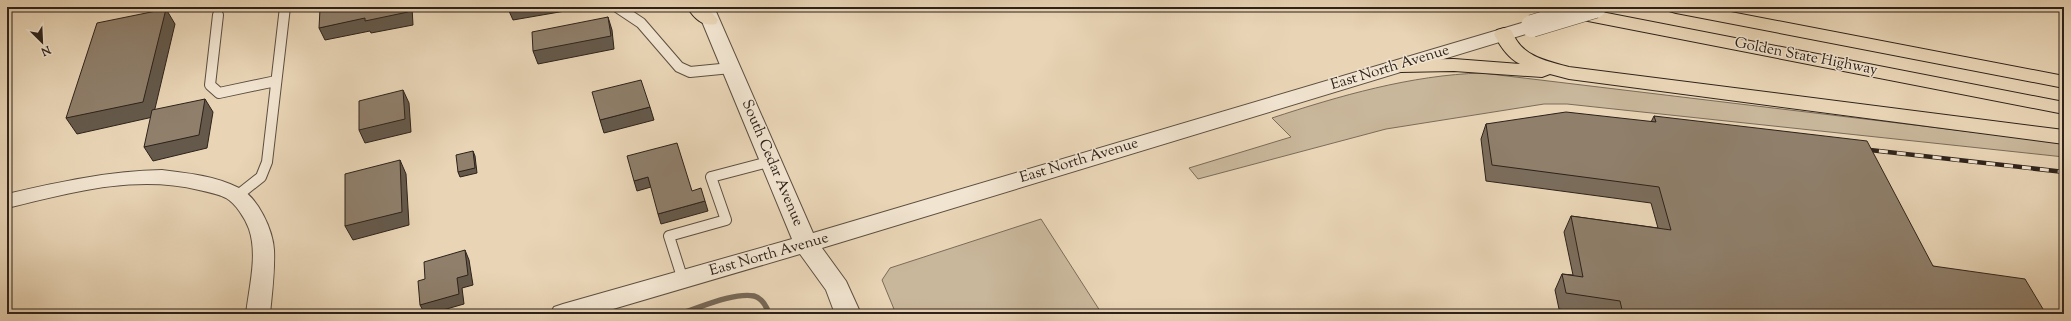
<svg xmlns="http://www.w3.org/2000/svg" width="2071" height="321" viewBox="0 0 2071 321" font-family="'Sorts Mill Goudy',serif">
	<style>
		.green { fill: #c9b79b; stroke: #7b6c5a }
		.lines { fill: none; stroke-linecap: round; stroke-linejoin: round }
		.stream { stroke: #776958; stroke-width: 5.5 }
		.service-casing { stroke: #5c4f41; stroke-width: 12 }
		.minor-casing { stroke: #5c4f41; stroke-width: 2 }
		.tertiary-casing { stroke: #5c4f41; stroke-width: 2 }
		.motorway-casing { stroke: #2d221a; stroke-width: 2 }
		.service { stroke: #f1e4d0; stroke-width: 10 }
		.minor { fill: #f1e4d0; fill-rule: evenodd }
		.tertiary { fill: #f1e4d0; fill-rule: evenodd }
		.motorway { fill: #e9d5b6; fill-rule: evenodd }
		.rail-casing { stroke: #2d221a; stroke-width: 4.5 }
		.rail { stroke: #f1e4d0; stroke-width: 3; stroke-dasharray: 9; stroke-linecap: butt }
		.tertiary-bridge-casing { stroke: #5c4f41; stroke-width: 23; stroke-linecap: butt }
		.tertiary-bridge { stroke: #f1e4d0; stroke-width: 22 }
		.wall { fill: #7b6d5c; stroke: #2d221a }
		.shaded-wall { fill: #64594b; stroke: #2d221a }
		.building { fill: #8f7f6b; stroke: #2d221a }
		.labels { text-anchor: middle; dominant-baseline: central; stroke-width: 3; stroke-linejoin: round; paint-order: stroke }
		.street-label { font-size: 15px; fill: #2d221a; stroke: #f1e4d0 }
	</style>
	<rect width="100%" height="100%" fill="#e9d5b6"/>
	<filter id="stains"><feTurbulence type="fractalNoise" baseFrequency=".005" numOctaves="4"/><feColorMatrix values="0 0 0 0 .2 0 0 0 0 .09 0 0 0 0 .02 0 0 0 .5 -.17"/></filter>
	<radialGradient id="worn" r=".72"><stop offset=".6" stop-color="#630" stop-opacity="0"/><stop offset="1" stop-color="#630" stop-opacity=".3"/></radialGradient>
	<path class="green" d="M 1482,73 L 2064,143 L 2064,157 L 1567,104 L 1544,104 L 1386,129 L 1198,179 L 1189,168 L 1291,137 L 1272,118 C 1339,96 1411,75 1482,73 Z
		M 1041,219 L 1102,314 L 896,314 L 882,280 L 890,268 Z"/>
	<g class="lines">
		<path class="stream" d="M 679,314 C 699,308 734,292 754,296 C 762,298 767,307 769,314"/>
		<g class="service-casing">
			<path id="service" d="M 617,7 L 641,23 L 679,67 L 690,72 L 731,68
				M 218,15 L 210,85 L 219,93 L 276,81
				M 237,196 L 261,177 L 267,162 L 285,7
				M 683,280 L 669,236 L 726,220 L 711,177 L 772,161"/>
		</g>
		<g class="minor-casing">
			<path id="minor" d="M 162,170 C 187,173 216,176 239,188 C 258,197 273,230 274,250 C 275,271 272,293 270,314 L 246,314 C 249,287 258,255 249,229 C 245,218 236,204 226,198 C 218,194 208,192 199,190 C 135,174 69,193 7,208 L 7,194 C 58,182 109,171 162,170 Z"/>
		</g>
		<g class="tertiary-casing">
			<path id="tertiary" d="M 696,7 L 714,7 L 813,233 L 1525,22 L 1532,20 L 1539,22 L 1542,26 L 1539,30 L 822,248 L 846,281 L 861,314 L 835,314 L 826,290 L 800,254 L 596,314 L 550,314 L 554,307 L 563,304 L 792,239 Z"/>
		</g>
		<g class="motorway-casing">
			<path id="motorway" d="M 687,7 L 707,7 L 718,20 L 716,24 C 702,27 694,18 687,7 Z
				M 1538,7 L 1576,7 L 2064,102 L 2064,114 L 1547,13 L 1540,11 Z
				M 1667,7 L 1705,7 L 2064,76 L 2064,88 L 1676,13 L 1669,11 Z
				M 1504,28 L 1511,30 C 1513,33 1514,37 1517,41 C 1528,58 1551,62 1569,67 L 2064,130 L 2064,144 L 1569,79 L 1550,74 L 1542,77 L 1454,71 L 1400,72 L 1393,70 L 1390,66 L 1393,62 L 1400,60 L 1454,59 L 1520,64 C 1508,58 1500,46 1494,34 L 1497,30 Z"/>
		</g>
		<use href="#service" class="service"/>
		<use href="#minor" class="minor"/>
		<use href="#tertiary" class="tertiary"/>
		<use href="#motorway" class="motorway"/>
		<g class="rail-casing">
			<path id="rail" d="M 1861,149 L 2064,172"/>
		</g>
		<use href="#rail" class="rail"/>
		<g class="tertiary-bridge-casing">
			<path id="tertiary-bridge" d="M 1532,26 L 1595,7"/>
		</g>
		<use href="#tertiary-bridge" class="tertiary-bridge"/>
	</g>
	<path class="wall" d="M 1654,116 L 1933,266 L 2046,314 L 1591,314 L 1559,309 L 1555,290 L 1562,274 L 1573,275 L 1564,232 L 1571,216 L 1658,228 L 1651,203 L 1486,181 L 1481,139 L 1486,124 L 1651,122 Z"/>
	<path class="shaded-wall" d="M 407,7 L 412,7 L 413,25 L 371,33 L 370,31 L 325,40 L 319,28 Z
		M 533,7 L 571,7 L 571,10 L 513,20 L 509,11 Z
		M 166,9 L 175,24 L 153,117 L 77,134 L 66,118 Z
		M 608,17 L 612,30 L 614,49 L 538,64 L 533,51 Z
		M 403,90 L 409,103 L 411,132 L 365,143 L 359,130 Z
		M 205,99 L 213,112 L 207,148 L 153,161 L 144,147 Z
		M 650,107 L 654,120 L 604,133 L 600,120 Z
		M 473,151 L 475,156 L 477,173 L 460,177 L 458,172 Z
		M 400,160 L 406,174 L 409,225 L 353,240 L 345,226 Z
		M 648,177 L 651,187 L 637,191 L 634,181 Z
		M 705,201 L 708,211 L 661,224 L 658,214 Z
		M 465,250 L 469,260 L 473,285 L 462,288 L 464,304 L 429,314 L 425,314 L 420,305 L 457,278 Z"/>
	<path class="building" d="M 330,7 L 407,7 L 408,12 L 365,21 L 365,18 L 319,28 L 320,9 Z
		M 509,7 L 533,7 L 509,11 Z
		M 166,9 L 143,102 L 66,118 L 97,23 Z
		M 608,17 L 611,36 L 533,51 L 532,32 Z
		M 641,80 L 650,107 L 600,120 L 592,92 Z
		M 403,90 L 405,119 L 359,130 L 359,101 Z
		M 205,99 L 199,135 L 144,147 L 152,110 Z
		M 1566,112 L 1656,122 L 1654,116 L 1867,141 L 1933,266 L 2025,279 L 2046,314 L 1623,314 L 1620,301 L 1566,293 L 1562,274 L 1583,277 L 1571,216 L 1671,230 L 1659,187 L 1492,165 L 1486,124 Z
		M 677,143 L 692,191 L 701,188 L 705,201 L 658,214 L 648,177 L 634,181 L 627,156 Z
		M 473,151 L 475,168 L 458,172 L 456,155 Z
		M 400,160 L 402,212 L 345,226 L 345,174 Z
		M 465,250 L 468,275 L 457,278 L 459,294 L 420,305 L 418,281 L 425,279 L 424,262 Z"/>
	<g class="labels">
		<g class="street-label">
			<text transform="translate(1806 57) rotate(11)">Golden State Highway</text>
			<text transform="translate(1390 68) rotate(-17)">East North Avenue</text>
			<text transform="translate(1079 161) rotate(-17)">East North Avenue</text>
			<text transform="translate(772 163) rotate(67)">South Cedar Avenue</text>
			<text transform="translate(769 255) rotate(-16)">East North Avenue</text>
		</g>
	</g>
	<rect width="2071" height="321" fill="none" stroke="#e9d5b6" stroke-width="24"/>
	<rect x="8" y="8" width="2055" height="305" fill="none" stroke="#2d221a" stroke-width="2"/>
	<rect x="12" y="12" width="2047" height="297" fill="none" stroke="#2d221a"/>
	<g transform="translate(42 42) rotate(156)" stroke="#f1e4d0" stroke-width="3" paint-order="stroke">
	<path d="M0-3L7 15L0 10L-7 15Z" fill="#2d221a"/>
	<text y="-6" font-size="11" font-weight="bold" text-anchor="middle" fill="#2d221a">N</text>
	</g>
	<rect width="100%" height="100%" filter="url(#stains)"/>
	<rect width="100%" height="100%" fill="url(#worn)"/>
</svg>
